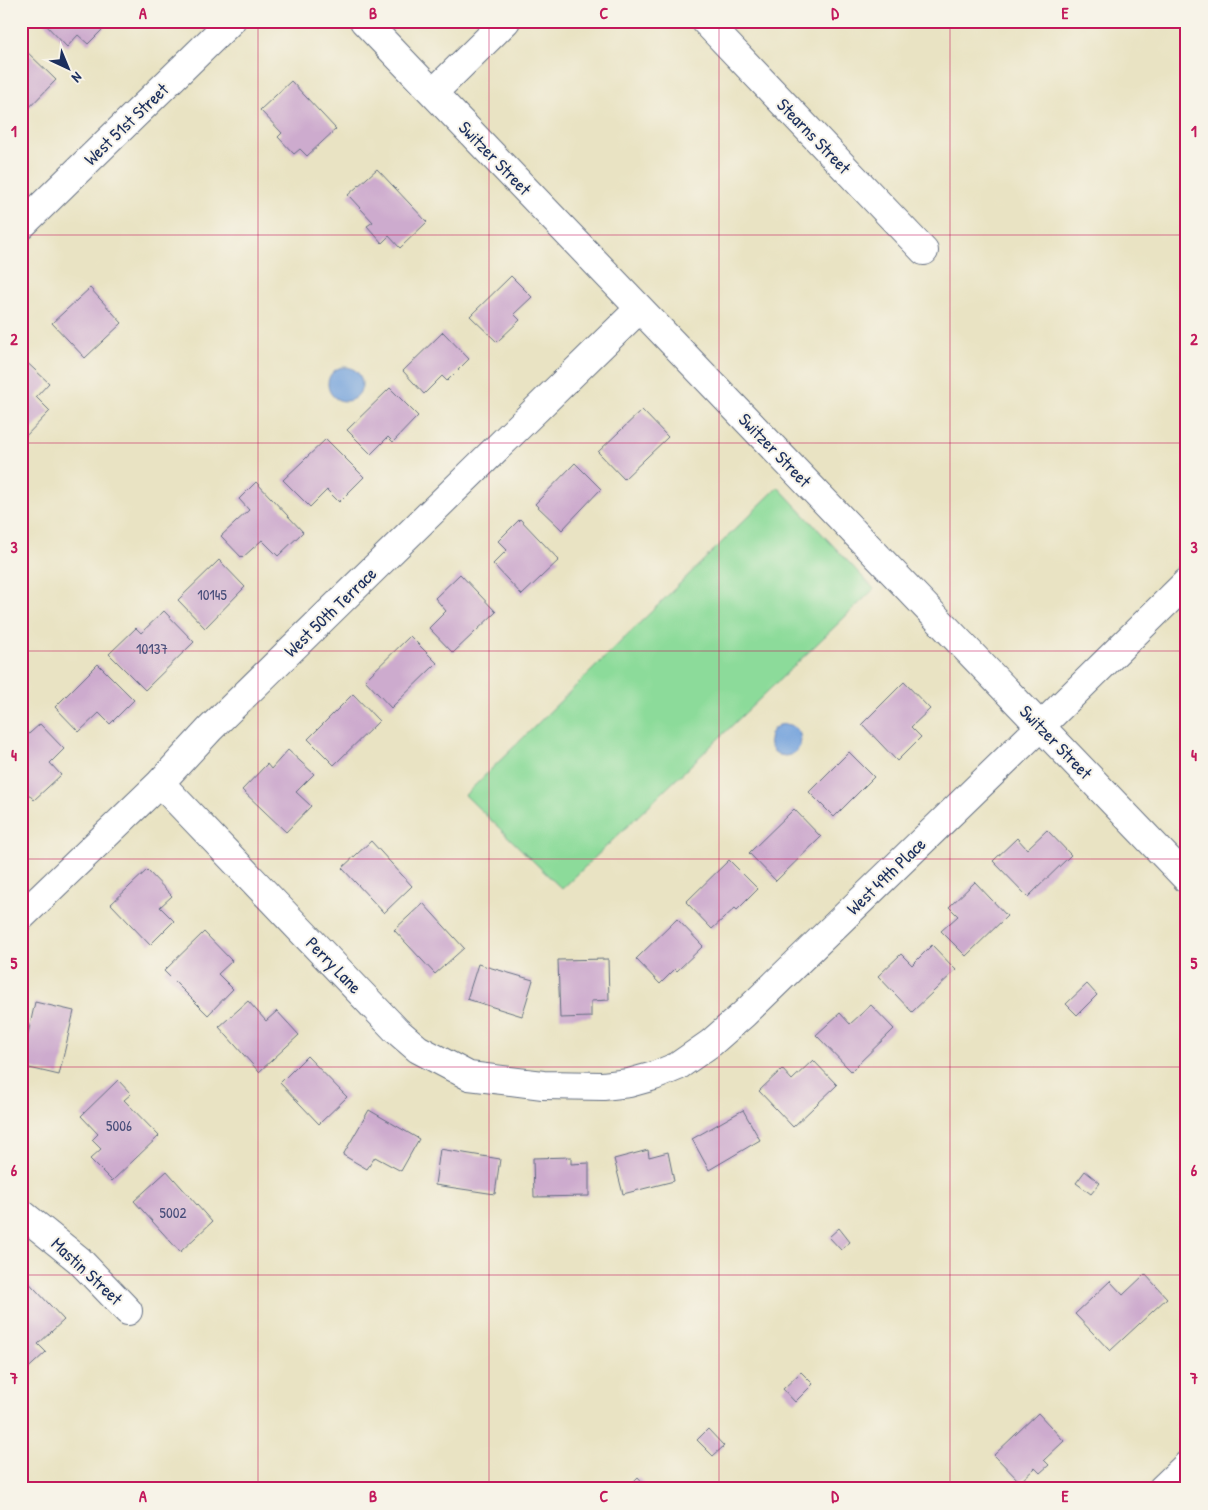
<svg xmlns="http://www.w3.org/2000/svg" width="1208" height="1510" viewBox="0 0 1208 1510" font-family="'Patrick Hand',sans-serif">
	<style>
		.green { fill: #8cdb9a; stroke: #54857c }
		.water { fill: #73a2dc; stroke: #47689d }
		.building { fill: #cdabce }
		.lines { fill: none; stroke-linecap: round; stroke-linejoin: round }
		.minor-casing { stroke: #636e81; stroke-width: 30 }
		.minor { stroke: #fff; stroke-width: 28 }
		.grid { fill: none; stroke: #c2185b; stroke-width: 1; stroke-opacity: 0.55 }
		.labels { text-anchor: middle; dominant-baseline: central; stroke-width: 4; stroke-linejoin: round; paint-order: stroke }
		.number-label { font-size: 15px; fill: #484e7a }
		.street-label { font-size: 18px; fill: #1b2f5e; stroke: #f7f3e8 }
		.neatline { fill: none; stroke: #c2185b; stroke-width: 2 }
		.grid-label { font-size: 16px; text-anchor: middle; font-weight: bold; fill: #c2185b }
	</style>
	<rect width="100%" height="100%" fill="#f7f3e8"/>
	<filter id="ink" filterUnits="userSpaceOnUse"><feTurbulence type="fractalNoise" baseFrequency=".02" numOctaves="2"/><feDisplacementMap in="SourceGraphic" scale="10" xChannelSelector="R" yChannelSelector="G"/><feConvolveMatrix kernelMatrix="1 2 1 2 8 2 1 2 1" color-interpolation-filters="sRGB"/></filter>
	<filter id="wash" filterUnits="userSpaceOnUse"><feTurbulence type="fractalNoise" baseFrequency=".0096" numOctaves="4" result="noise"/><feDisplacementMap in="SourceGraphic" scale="20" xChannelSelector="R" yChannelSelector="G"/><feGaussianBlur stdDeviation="1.12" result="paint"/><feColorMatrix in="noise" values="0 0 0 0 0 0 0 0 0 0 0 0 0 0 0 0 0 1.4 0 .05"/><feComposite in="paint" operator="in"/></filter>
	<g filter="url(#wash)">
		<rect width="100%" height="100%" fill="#e9e3c3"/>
		<path class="green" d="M 778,487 L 874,589 L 562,889 L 465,795 Z"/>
		<path class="water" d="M328 384a17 17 0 1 1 34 0a17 17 0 1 1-34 0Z
			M769 740a16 16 0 1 1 32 0a16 16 0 1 1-32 0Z"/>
		<g id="blocks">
			<path class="building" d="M 45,21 L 111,21 L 88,44 L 78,35 L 67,47 L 44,23 Z
				M 23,48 L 56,80 L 21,116 L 21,49 Z
				M 291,81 L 336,129 L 307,156 L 300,149 L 294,154 L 278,137 L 282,133 L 260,110 Z
				M 377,169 L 427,222 L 400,248 L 389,236 L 382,243 L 367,226 L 373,222 L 348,195 Z
				M 511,276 L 532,297 L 514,314 L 520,320 L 497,342 L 470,316 Z
				M 90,288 L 122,323 L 85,358 L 52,323 Z
				M 443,332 L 469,359 L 447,381 L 442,376 L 424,394 L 403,371 Z
				M 21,357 L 49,383 L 36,397 L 50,411 L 21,441 Z
				M 390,388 L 418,416 L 393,442 L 388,437 L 371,454 L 347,430 Z
				M 642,410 L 668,437 L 624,479 L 598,452 Z
				M 326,439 L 364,477 L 339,502 L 327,490 L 310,507 L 283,480 Z
				M 575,463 L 601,489 L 562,530 L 535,504 Z
				M 256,482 L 303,532 L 278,556 L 262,540 L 242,558 L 221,536 L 249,510 L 239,499 Z
				M 520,519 L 559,560 L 522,595 L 493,564 L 507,550 L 498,541 Z
				M 219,560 L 245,587 L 205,628 L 178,600 Z
				M 460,574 L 496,612 L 453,653 L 429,628 L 446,611 L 435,598 Z
				M 164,611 L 194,642 L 145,690 L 109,654 L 136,628 L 141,633 Z
				M 410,636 L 437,663 L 391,708 L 365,680 Z
				M 98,664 L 134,700 L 110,724 L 99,713 L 79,732 L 55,707 Z
				M 904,682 L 930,709 L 911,727 L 921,737 L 897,761 L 862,724 Z
				M 353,694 L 379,721 L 334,765 L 308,739 Z
				M 40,724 L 64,749 L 50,763 L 61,775 L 34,800 L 21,786 L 21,741 Z
				M 288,750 L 314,774 L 296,792 L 311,806 L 286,832 L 242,790 L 267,764 L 271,769 Z
				M 849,752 L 874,777 L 834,817 L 809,792 Z
				M 794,809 L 821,837 L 776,881 L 749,853 Z
				M 1047,830 L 1071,855 L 1028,897 L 993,861 L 1017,838 L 1027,849 Z
				M 371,841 L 412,886 L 384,913 L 342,868 Z
				M 729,860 L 758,889 L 737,910 L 735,908 L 712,929 L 686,902 Z
				M 147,870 L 172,896 L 160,907 L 174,921 L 150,945 L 111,904 Z
				M 975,882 L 1007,916 L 966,956 L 941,931 L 958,916 L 949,907 Z
				M 423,903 L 464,948 L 435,974 L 394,930 Z
				M 677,919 L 703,946 L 677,971 L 675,969 L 660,984 L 636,959 Z
				M 204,932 L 232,961 L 218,974 L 233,989 L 208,1015 L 164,971 Z
				M 932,945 L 956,970 L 912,1012 L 878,976 L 901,954 L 912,965 Z
				M 608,959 L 609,1000 L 591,1001 L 591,1017 L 560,1018 L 558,960 Z
				M 478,964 L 533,980 L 522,1016 L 467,999 Z
				M 1087,984 L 1097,995 L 1077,1015 L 1066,1004 Z
				M 248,1001 L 266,1021 L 277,1011 L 299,1035 L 259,1072 L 219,1027 Z
				M 35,1002 L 74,1011 L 59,1075 L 21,1066 Z
				M 871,1005 L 894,1029 L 851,1071 L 816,1035 L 840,1013 L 850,1024 Z
				M 307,1056 L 347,1097 L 319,1124 L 280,1083 Z
				M 813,1060 L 837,1085 L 793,1127 L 759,1091 L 782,1069 L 792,1080 Z
				M 118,1080 L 131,1094 L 124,1100 L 159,1136 L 112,1181 L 90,1159 L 101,1149 L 92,1140 L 98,1134 L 81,1116 Z
				M 369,1110 L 419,1139 L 401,1171 L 375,1157 L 367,1169 L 343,1155 Z
				M 743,1110 L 760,1140 L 709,1170 L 692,1139 Z
				M 440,1149 L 500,1159 L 495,1194 L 435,1185 Z
				M 648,1150 L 649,1157 L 668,1152 L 674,1181 L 623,1194 L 614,1159 Z
				M 571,1157 L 571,1164 L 589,1163 L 589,1196 L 534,1197 L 533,1158 Z
				M 167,1171 L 212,1222 L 180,1252 L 134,1201 Z
				M 1085,1171 L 1100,1183 L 1091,1194 L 1076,1183 Z
				M 839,1228 L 850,1242 L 841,1250 L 829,1237 Z
				M 21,1274 L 64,1320 L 38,1344 L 46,1352 L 21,1375 Z
				M 1145,1274 L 1167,1298 L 1110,1351 L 1075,1314 L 1110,1281 L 1123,1295 Z
				M 801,1372 L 813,1384 L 795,1402 L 783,1389 Z
				M 1038,1413 L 1064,1441 L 1044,1460 L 1049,1465 L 1040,1473 L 1035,1468 L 1020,1482 L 994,1455 Z
				M 708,1429 L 724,1446 L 713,1456 L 697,1440 Z
				M 638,1477 L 649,1489 L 626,1489 Z"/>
		</g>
	</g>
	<g filter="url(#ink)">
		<use href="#blocks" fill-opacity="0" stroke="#636e81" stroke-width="1"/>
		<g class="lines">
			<g class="minor-casing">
				<path id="minor" d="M 364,21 L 1187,879
					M 705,21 L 924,251
					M 433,93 L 506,21
					M 21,226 L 231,21
					M 160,783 L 396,1030 L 418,1049 L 469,1076 L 543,1085 L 603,1086 L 629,1083 L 654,1076 L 678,1066 L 711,1043 L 744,1014 L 1040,727 L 1187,582
					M 21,917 L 160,783 L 210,729 L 639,309
					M 21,1213 L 79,1260 L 128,1311
					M 1162,1489 L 1187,1465"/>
			</g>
			<use href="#minor" class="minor"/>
		</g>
	</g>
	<path class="grid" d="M 258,21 L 258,1489M 489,21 L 489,1489M 719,21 L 719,1489M 950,21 L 950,1489M 21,235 L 1187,235M 21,443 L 1187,443M 21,651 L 1187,651M 21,859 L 1187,859M 21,1067 L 1187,1067M 21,1275 L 1187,1275"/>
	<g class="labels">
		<g class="number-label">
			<text x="212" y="594">10145</text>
			<text x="152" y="648">10137</text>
			<text x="119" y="1125">5006</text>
			<text x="173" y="1212">5002</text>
		</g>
		<g class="street-label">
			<text transform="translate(126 124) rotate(-44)">West 51st Street</text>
			<text transform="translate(814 136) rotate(46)">Stearns Street</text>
			<text transform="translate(495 158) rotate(46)">Switzer Street</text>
			<text transform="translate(775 450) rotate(46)">Switzer Street</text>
			<text transform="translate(330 612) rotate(-44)">West 50th Terrace</text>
			<text transform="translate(1056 742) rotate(46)">Switzer Street</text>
			<text transform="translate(886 876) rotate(-44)">West 49th Place</text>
			<text transform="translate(334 965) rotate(46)">Perry Lane</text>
			<text transform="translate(87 1271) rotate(43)">Mastin Street</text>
		</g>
	</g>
	<rect width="1208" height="1510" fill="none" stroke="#f7f3e8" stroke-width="55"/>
	<g transform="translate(68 68) rotate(136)" stroke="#f7f3e8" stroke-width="4" paint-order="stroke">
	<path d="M0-4L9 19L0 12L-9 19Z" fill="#1b2f5e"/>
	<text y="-8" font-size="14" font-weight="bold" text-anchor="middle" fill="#1b2f5e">N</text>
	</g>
	<rect x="28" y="28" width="1152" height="1454" class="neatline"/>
	<g class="grid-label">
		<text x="143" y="19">A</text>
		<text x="373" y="19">B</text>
		<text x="604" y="19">C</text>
		<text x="835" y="19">D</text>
		<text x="1065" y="19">E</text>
		<text x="14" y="137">1</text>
		<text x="1194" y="137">1</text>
		<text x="14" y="345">2</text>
		<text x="1194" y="345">2</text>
		<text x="14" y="553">3</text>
		<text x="1194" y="553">3</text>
		<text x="14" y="761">4</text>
		<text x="1194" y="761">4</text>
		<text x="14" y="969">5</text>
		<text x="1194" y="969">5</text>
		<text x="14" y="1176">6</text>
		<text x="1194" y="1176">6</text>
		<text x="14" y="1384">7</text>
		<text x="1194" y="1384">7</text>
		<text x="143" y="1502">A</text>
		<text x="373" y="1502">B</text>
		<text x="604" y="1502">C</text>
		<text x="835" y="1502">D</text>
		<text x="1065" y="1502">E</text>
	</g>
</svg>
